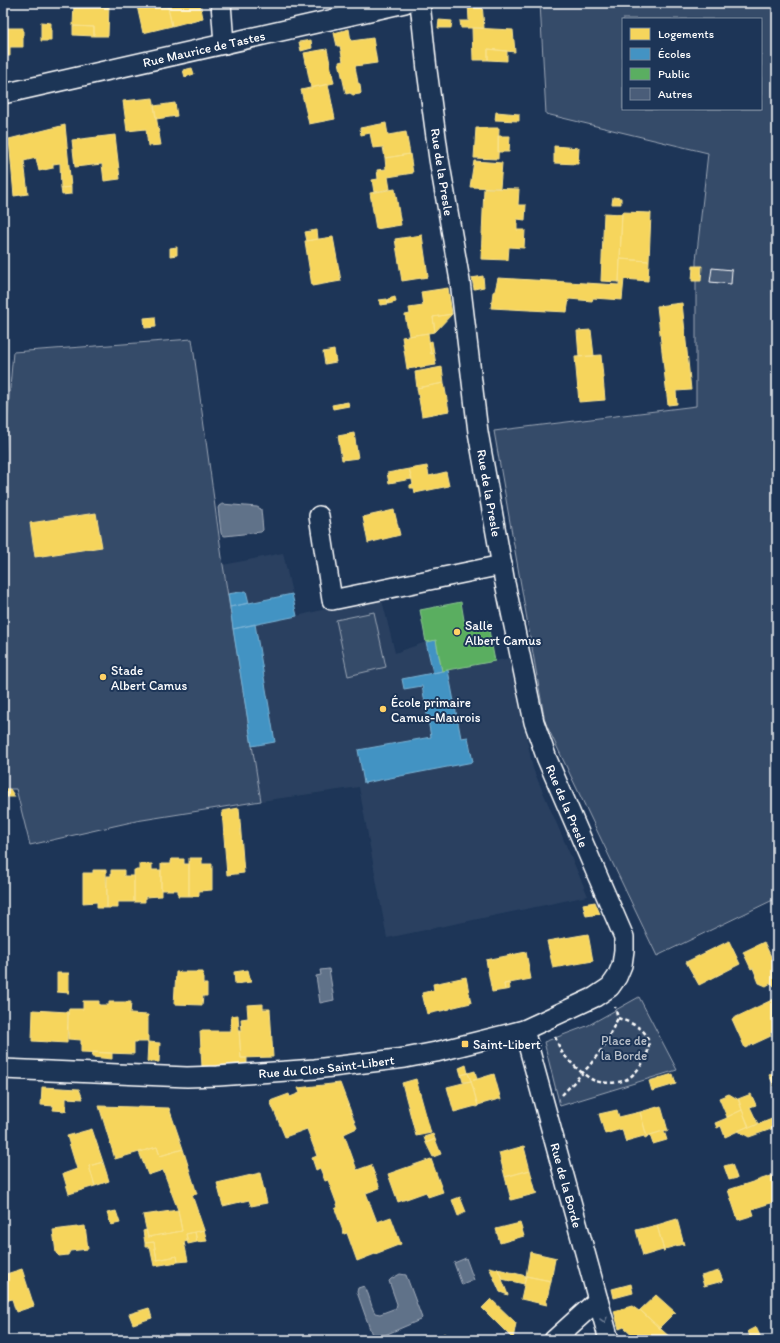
<svg xmlns="http://www.w3.org/2000/svg" width="780" height="1343" viewBox="0 0 780 1343" font-family="Itim,sans-serif">
	<style>
		.built { fill: #2a4161 }
		.green { fill: #364b69; stroke: #9aa5b4; fill-rule: evenodd }
		.water { fill: #617289; stroke: #a0aab8 }
		.homes { fill: #f6d55c; stroke: #f9e28d }
		.schools { fill: #4393c3; stroke: #7bb3d5 }
		.public { fill: #5aae61; stroke: #8cc690 }
		.building { fill: #4a5d79; stroke: #fff }
		.lines { fill: none; stroke-linecap: round; stroke-linejoin: round }
		.street-casing { stroke: #fff; stroke-width: 22 }
		.path { stroke: #fff; stroke-width: 2.5; stroke-dasharray: 4 3; stroke-linecap: butt }
		.street { stroke: #1d3557; stroke-width: 19 }
		.oneway { stroke: #6c7c92 }
		.poi-dot { fill: #ffd166; stroke: #1d3557; stroke-width: 1.5 }
		.labels { text-anchor: middle; dominant-baseline: central; stroke-width: 4; stroke-linejoin: round; paint-order: stroke }
		.street-label { font-size: 13px; fill: #fff; stroke: #1d3557 }
		.poi-label { font-size: 13px; fill: #fff; stroke: #1d3557; text-anchor: start }
		.park-label { font-size: 13px; fill: #b9c0ca; stroke: #1d3557 }
	</style>
	<rect width="100%" height="100%" fill="#1d3557"/>
	<filter id="ink" filterUnits="userSpaceOnUse"><feTurbulence type="fractalNoise" baseFrequency=".025" numOctaves="2"/><feDisplacementMap in="SourceGraphic" scale="8" xChannelSelector="R" yChannelSelector="G"/><feConvolveMatrix kernelMatrix="1 2 1 2 8 2 1 2 1" color-interpolation-filters="sRGB"/></filter>
	<g filter="url(#ink)">
		<path class="built" d="M 283,553 L 297,616 L 381,596 L 395,653 L 426,642 L 433,673 L 510,658 L 533,769 L 588,896 L 387,938 L 359,787 L 261,801 L 223,565 Z"/>
		<path class="green" d="M 540,3 L 777,3 L 777,898 L 657,956 L 545,722 L 494,431 L 696,406 L 696,261 L 708,153 L 546,114 ZM 623,19 L 761,19 L 761,109 L 623,109 Z
			M 192,339 L 223,565 L 261,801 L 136,821 L 30,845 L 16,789 L 3,789 L 3,470 L 13,352 Z
			M 374,612 L 386,667 L 348,676 L 336,620 Z
			M 639,997 L 677,1070 L 560,1106 L 544,1042 L 587,1026 Z"/>
		<path class="water" d="M 222,504 L 257,507 L 261,509 L 263,530 L 261,532 L 225,536 L 222,535 L 221,533 L 218,508 L 219,506 Z
			M 329,969 L 334,1000 L 320,1003 L 316,976 L 321,975 L 320,970 Z
			M 466,1258 L 474,1280 L 462,1285 L 454,1263 Z
			M 400,1274 L 406,1275 L 422,1318 L 420,1320 L 378,1338 L 372,1335 L 357,1292 L 358,1288 L 364,1286 C 370,1294 370,1305 375,1313 L 380,1314 L 396,1308 L 397,1304 L 389,1281 L 391,1279 Z"/>
		<path class="homes" d="M 74,3 L 109,3 L 108,36 L 94,36 L 94,27 L 73,26 Z
			M 147,3 L 167,3 L 172,26 L 143,33 L 137,6 Z
			M 167,3 L 200,3 L 203,18 L 172,26 Z
			M 468,3 L 482,3 L 484,28 L 461,28 L 460,21 L 469,21 Z
			M 439,20 L 452,21 L 451,28 L 438,28 Z
			M 41,22 L 51,23 L 51,41 L 41,41 Z
			M 73,26 L 94,27 L 94,36 L 73,35 Z
			M 3,28 L 23,28 L 23,47 L 10,47 L 10,56 L 3,56 Z
			M 472,28 L 513,30 L 515,52 L 488,49 L 488,60 L 473,60 Z
			M 349,29 L 351,41 L 373,38 L 377,63 L 355,66 L 358,83 L 360,84 L 361,93 L 360,94 L 353,95 L 350,93 L 346,94 L 339,62 L 343,61 L 340,46 L 337,46 L 334,33 Z
			M 311,40 L 312,48 L 301,51 L 299,42 Z
			M 327,49 L 334,83 L 311,88 L 304,53 Z
			M 488,49 L 507,51 L 507,61 L 488,60 Z
			M 192,68 L 194,74 L 185,77 L 183,70 Z
			M 328,84 L 335,119 L 309,124 L 301,90 Z
			M 153,98 L 161,145 L 148,146 L 146,129 L 127,131 L 123,101 Z
			M 175,103 L 177,116 L 156,119 L 154,106 Z
			M 496,112 L 519,114 L 519,121 L 495,120 Z
			M 386,123 L 388,135 L 406,132 L 410,154 L 385,158 L 383,147 L 373,148 L 370,133 L 361,135 L 360,128 Z
			M 65,125 L 71,187 L 61,188 L 60,163 L 53,164 L 53,168 L 39,171 L 36,158 L 24,161 L 28,194 L 14,196 L 9,139 Z
			M 476,128 L 499,128 L 498,159 L 474,158 Z
			M 115,135 L 120,179 L 104,181 L 102,164 L 75,167 L 72,140 Z
			M 498,136 L 510,136 L 509,152 L 498,152 Z
			M 554,146 L 579,148 L 578,164 L 554,163 Z
			M 410,154 L 413,173 L 388,177 L 390,189 L 374,192 L 372,180 L 378,179 L 377,170 L 386,169 L 385,158 Z
			M 474,161 L 502,163 L 500,188 L 470,187 Z
			M 71,187 L 71,194 L 62,195 L 61,188 Z
			M 484,188 L 519,189 L 518,205 L 526,205 L 525,220 L 517,219 L 517,230 L 525,230 L 524,248 L 509,247 L 508,260 L 481,259 Z
			M 395,189 L 401,225 L 376,229 L 370,193 Z
			M 613,197 L 621,198 L 621,204 L 612,204 Z
			M 622,212 L 651,213 L 649,261 L 620,259 Z
			M 604,213 L 622,214 L 619,282 L 601,281 Z
			M 317,230 L 318,239 L 307,241 L 305,232 Z
			M 422,235 L 428,277 L 402,281 L 395,239 Z
			M 333,237 L 341,281 L 312,286 L 305,241 Z
			M 177,247 L 177,255 L 170,256 L 170,248 Z
			M 620,259 L 649,261 L 648,281 L 624,279 L 622,300 L 593,298 L 592,301 L 569,299 L 567,312 L 491,308 L 493,292 L 495,291 L 498,278 L 619,285 Z
			M 693,266 L 702,266 L 701,281 L 692,281 Z
			M 483,276 L 484,287 L 474,289 L 472,278 Z
			M 448,288 L 452,314 L 433,317 L 435,332 L 409,336 L 405,315 L 410,314 L 409,308 L 423,306 L 421,292 Z
			M 395,297 L 396,302 L 388,304 L 388,299 Z
			M 387,299 L 388,304 L 380,305 L 379,300 Z
			M 682,303 L 691,390 L 676,391 L 677,404 L 668,405 L 657,306 Z
			M 452,314 L 435,332 L 433,317 Z
			M 155,317 L 156,327 L 145,328 L 144,318 Z
			M 591,330 L 594,356 L 579,357 L 577,331 Z
			M 428,333 L 431,354 L 434,353 L 436,365 L 407,369 L 402,337 Z
			M 432,341 L 434,353 L 431,354 L 429,342 Z
			M 334,350 L 336,362 L 325,364 L 323,352 Z
			M 601,355 L 605,400 L 579,402 L 575,357 Z
			M 442,367 L 444,383 L 417,388 L 415,372 Z
			M 444,383 L 449,411 L 422,416 L 417,388 Z
			M 348,402 L 349,406 L 333,409 L 332,405 Z
			M 354,433 L 358,458 L 342,460 L 338,436 Z
			M 427,466 L 429,476 L 446,472 L 449,486 L 415,493 L 414,488 L 410,488 L 410,485 L 413,484 L 409,469 Z
			M 409,469 L 412,479 L 389,483 L 387,473 Z
			M 394,510 L 400,535 L 368,543 L 363,517 Z
			M 96,513 L 102,547 L 35,557 L 30,523 Z
			M 3,789 L 10,789 L 15,797 L 3,797 Z
			M 239,808 L 244,873 L 227,875 L 222,811 Z
			M 189,858 L 202,858 L 202,864 L 212,864 L 212,890 L 199,891 L 199,896 L 189,896 Z
			M 171,859 L 184,859 L 184,864 L 189,864 L 189,896 L 178,896 L 178,890 L 161,890 L 161,864 L 171,864 Z
			M 139,864 L 152,864 L 152,870 L 161,870 L 161,896 L 145,897 L 145,902 L 134,902 L 134,870 L 139,870 Z
			M 93,870 L 106,870 L 107,908 L 97,908 L 97,902 L 83,903 L 83,873 L 93,873 Z
			M 111,870 L 124,870 L 124,876 L 134,876 L 134,902 L 118,902 L 118,908 L 107,908 L 107,876 L 111,876 Z
			M 595,902 L 600,914 L 586,916 L 583,904 Z
			M 588,934 L 593,961 L 553,968 L 547,941 Z
			M 729,941 L 740,964 L 699,985 L 686,962 Z
			M 764,942 L 777,969 L 776,988 L 771,983 L 766,986 L 759,983 L 753,968 L 751,969 L 743,952 Z
			M 526,952 L 531,979 L 504,984 L 505,990 L 492,992 L 486,960 Z
			M 248,970 L 251,982 L 235,984 L 234,972 Z
			M 176,972 L 203,972 L 203,984 L 207,984 L 207,996 L 203,996 L 202,1005 L 174,1004 Z
			M 57,973 L 69,973 L 69,993 L 57,992 Z
			M 3,974 L 6,974 L 5,999 L 3,999 Z
			M 466,977 L 471,1003 L 450,1008 L 450,1009 L 427,1014 L 422,993 L 434,990 L 433,984 Z
			M 509,983 L 510,989 L 505,990 L 504,984 Z
			M 774,999 L 777,1005 L 777,1030 L 770,1033 L 771,1036 L 745,1048 L 732,1019 Z
			M 83,1001 L 99,1001 L 99,1005 L 109,1005 L 109,1002 L 131,1002 L 130,1014 L 148,1015 L 148,1042 L 134,1042 L 134,1054 L 81,1052 L 81,1040 L 68,1039 L 68,1012 L 69,1009 L 83,1009 Z
			M 263,1004 L 263,1009 L 270,1009 L 273,1057 L 241,1058 L 239,1031 L 242,1031 L 241,1019 L 248,1018 L 247,1005 Z
			M 33,1010 L 68,1012 L 67,1043 L 32,1041 Z
			M 238,1015 L 241,1058 L 247,1058 L 247,1065 L 202,1067 L 200,1031 L 231,1031 L 231,1016 Z
			M 148,1042 L 160,1043 L 159,1062 L 147,1062 Z
			M 93,1052 L 112,1053 L 112,1059 L 92,1057 Z
			M 466,1065 L 468,1073 L 461,1075 L 459,1068 Z
			M 475,1071 L 477,1079 L 471,1081 L 468,1073 Z
			M 777,1071 L 777,1092 L 769,1075 Z
			M 468,1073 L 471,1081 L 463,1082 L 461,1075 Z
			M 494,1074 L 501,1100 L 499,1099 L 478,1105 L 478,1106 L 471,1081 Z
			M 673,1074 L 676,1084 L 652,1091 L 649,1081 Z
			M 416,1079 L 431,1133 L 416,1136 L 402,1083 Z
			M 471,1081 L 478,1106 L 476,1107 L 476,1106 L 454,1112 L 447,1087 Z
			M 340,1083 L 357,1128 L 344,1134 L 357,1170 L 371,1165 L 380,1188 L 366,1193 L 377,1222 L 391,1217 L 401,1244 L 357,1261 L 347,1233 L 344,1234 L 335,1209 L 338,1207 L 328,1180 L 325,1181 L 320,1168 L 316,1170 L 312,1158 L 317,1156 L 307,1129 L 285,1137 L 270,1101 L 289,1094 L 290,1097 L 300,1093 L 298,1088 Z
			M 42,1087 L 79,1089 L 83,1099 L 66,1098 L 66,1111 L 53,1110 L 54,1106 L 41,1105 Z
			M 729,1094 L 739,1100 L 742,1110 L 727,1117 L 719,1098 Z
			M 751,1094 L 756,1105 L 750,1107 L 758,1124 L 749,1128 L 742,1110 L 738,1099 Z
			M 99,1106 L 169,1108 L 183,1149 L 160,1156 L 157,1147 L 115,1159 Z
			M 661,1106 L 668,1131 L 666,1132 L 666,1130 L 650,1135 L 647,1136 L 647,1137 L 640,1112 Z
			M 617,1110 L 619,1117 L 640,1112 L 647,1137 L 645,1138 L 644,1136 L 626,1141 L 626,1143 L 622,1129 L 605,1134 L 599,1114 Z
			M 742,1110 L 749,1126 L 725,1137 L 721,1126 L 717,1128 L 715,1123 L 727,1118 L 727,1117 Z
			M 777,1117 L 777,1127 L 749,1137 L 738,1131 L 749,1126 L 749,1128 Z
			M 92,1129 L 103,1162 L 89,1166 L 95,1186 L 69,1194 L 63,1174 L 77,1169 L 67,1136 Z
			M 664,1131 L 667,1140 L 653,1144 L 650,1135 Z
			M 433,1134 L 435,1139 L 426,1143 L 424,1137 Z
			M 435,1139 L 441,1154 L 433,1157 L 426,1143 Z
			M 524,1146 L 526,1147 L 524,1147 L 530,1170 L 505,1177 L 499,1153 Z
			M 157,1147 L 160,1156 L 183,1149 L 197,1194 L 192,1195 L 204,1230 L 186,1234 L 188,1241 L 184,1242 L 188,1261 L 178,1262 L 177,1256 L 157,1260 L 154,1242 L 145,1243 L 143,1231 L 146,1230 L 148,1237 L 182,1231 L 178,1210 L 163,1170 L 148,1175 L 139,1152 Z
			M 431,1159 L 443,1192 L 428,1197 L 426,1192 L 398,1202 L 388,1174 Z
			M 103,1162 L 109,1181 L 95,1186 L 89,1166 Z
			M 732,1164 L 737,1178 L 729,1180 L 724,1166 Z
			M 530,1170 L 536,1192 L 538,1193 L 511,1200 L 505,1177 Z
			M 260,1173 L 267,1203 L 251,1206 L 249,1200 L 223,1206 L 217,1183 Z
			M 777,1174 L 777,1201 L 752,1209 L 754,1215 L 738,1220 L 728,1190 Z
			M 460,1197 L 466,1212 L 458,1216 L 452,1200 Z
			M 178,1210 L 182,1231 L 148,1237 L 143,1215 Z
			M 116,1211 L 120,1223 L 111,1225 L 107,1213 Z
			M 677,1219 L 684,1245 L 683,1244 L 665,1249 L 664,1251 L 657,1225 Z
			M 520,1223 L 524,1236 L 500,1243 L 496,1229 Z
			M 657,1225 L 664,1251 L 663,1251 L 663,1250 L 643,1256 L 636,1230 Z
			M 85,1226 L 88,1249 L 70,1251 L 68,1255 L 59,1256 L 56,1253 L 53,1230 Z
			M 204,1230 L 207,1241 L 197,1242 L 195,1232 Z
			M 195,1232 L 197,1242 L 188,1244 L 186,1234 Z
			M 154,1242 L 157,1260 L 177,1256 L 178,1262 L 154,1266 L 150,1247 L 145,1247 L 145,1243 Z
			M 530,1252 L 557,1258 L 555,1259 L 551,1281 L 526,1276 Z
			M 489,1267 L 498,1269 L 508,1295 L 500,1292 Z
			M 22,1269 L 34,1306 L 16,1312 L 12,1299 L 3,1302 L 3,1275 Z
			M 498,1269 L 526,1276 L 524,1284 L 502,1279 Z
			M 719,1271 L 723,1281 L 704,1286 L 701,1276 Z
			M 526,1276 L 551,1281 L 546,1303 L 547,1305 L 521,1299 Z
			M 631,1284 L 633,1293 L 614,1298 L 612,1289 Z
			M 656,1295 L 676,1313 L 675,1314 L 674,1313 L 660,1327 L 661,1328 L 660,1329 L 640,1310 Z
			M 491,1299 L 516,1323 L 513,1339 L 482,1308 Z
			M 632,1306 L 639,1311 L 640,1310 L 673,1340 L 654,1340 L 651,1336 L 647,1340 L 638,1340 L 624,1327 L 619,1329 L 614,1311 Z
			M 149,1308 L 152,1318 L 133,1324 L 129,1314 Z
			M 756,1327 L 761,1338 L 757,1340 L 751,1340 L 748,1331 Z
			M 444,1333 L 450,1340 L 438,1340 L 438,1339 Z"/>
		<path class="schools" d="M 246,591 L 249,603 L 230,607 L 228,594 Z
			M 292,594 L 297,616 L 233,629 L 230,607 Z
			M 255,624 L 275,742 L 252,746 L 233,629 Z
			M 436,640 L 442,671 L 433,673 L 426,642 Z
			M 448,670 L 461,738 L 468,737 L 473,762 L 364,783 L 358,750 L 431,737 L 422,686 L 404,689 L 402,679 Z"/>
		<path class="public" d="M 461,602 L 464,620 L 469,624 L 487,620 L 495,661 L 442,671 L 436,640 L 426,642 L 420,610 Z"/>
		<path class="building" d="M 712,268 L 732,270 L 731,284 L 710,282 Z"/>
		<g class="lines">
			<g class="street-casing">
				<g id="street">
					<path d="M 221,3 L 224,44"/>
					<path id="s1" d="M 3,94 L 405,3"/>
					<path d="M 319,516 L 332,600 L 502,565"/>
					<path id="s2" d="M 524,1030 L 609,1340"/>
					<path id="s3" d="M 3,1069 L 187,1077 L 218,1076 L 315,1069 L 405,1058 L 436,1052 L 524,1030 L 595,997 L 610,987 L 617,977 L 622,965 L 624,950 L 624,937 L 547,759 L 534,722 L 505,583 L 478,432 L 460,281 L 439,159 L 427,70 L 420,3"/>
					<path d="M 554,1340 L 598,1300"/>
				</g>
			</g>
			<path class="path" d="M 555,1037 C 558,1043 560,1051 565,1056 C 572,1064 583,1075 593,1080 C 602,1084 620,1084 629,1078 C 642,1068 657,1046 643,1031 C 637,1025 626,1021 618,1018 L 615,1007
				M 562,1095 L 590,1065 L 604,1046 L 618,1018"/>
			<use href="#street" class="street"/>
		</g>
		<defs><path id="oneway-chevron" d="M-2-3.5L2.5 0L-2 3.5" fill="none" stroke-width="1.6" stroke-linecap="round" stroke-linejoin="round"/></defs>
		<use class="oneway" href="#oneway-chevron" transform="translate(604 1320) rotate(74)"/>
	</g>
	<g class="poi-dot">
		<circle cx="457" cy="632" r="4"/>
		<circle cx="103" cy="677" r="4"/>
		<circle cx="383" cy="709" r="4"/>
		<rect x="461" y="1040" width="8" height="8" rx="2"/>
	</g>
	<g class="labels">
		<g class="street-label">
			<text stroke="none"><textPath href="#s1" startOffset="206">Rue Maurice de Tastes</textPath></text>
			<text transform="translate(442 172) rotate(81)">Rue de la Presle</text>
			<text transform="translate(489 493) rotate(80)">Rue de la Presle</text>
			<text transform="translate(567 806) rotate(67)">Rue de la Presle</text>
			<text stroke="none"><textPath href="#s3" startOffset="324">Rue du Clos Saint-Libert</textPath></text>
			<text stroke="none"><textPath href="#s2" startOffset="161">Rue de la Borde</textPath></text>
		</g>
		<g class="poi-label">
			<text x="465" y="625">Salle<tspan x="465" dy="15">Albert Camus</tspan></text>
			<text x="111" y="670">Stade<tspan x="111" dy="15">Albert Camus</tspan></text>
			<text x="391" y="702">École primaire<tspan x="391" dy="15">Camus-Maurois</tspan></text>
			<text x="473" y="1044">Saint-Libert</text>
		</g>
		<g class="park-label">
			<text x="624" y="1040">Place de<tspan x="624" dy="15">la Borde</tspan></text>
		</g>
	</g>
	<rect width="780" height="1343" fill="none" stroke="#1d3557" stroke-width="16"/>
	<rect x="8" y="8" width="764" height="1327" fill="none" stroke="#fff" stroke-width="1.5" filter="url(#ink)"/>
	<rect x="622" y="18" width="140" height="92" fill="#1d3557" stroke="#77869a"/>
	<rect x="630" y="28" width="20" height="12" fill="#f6d55c" stroke="#77869a"/>
	<text x="658" y="38" font-size="12" fill="#ffffff">Logements</text>
	<rect x="630" y="48" width="20" height="12" fill="#4393c3" stroke="#77869a"/>
	<text x="658" y="58" font-size="12" fill="#ffffff">Écoles</text>
	<rect x="630" y="68" width="20" height="12" fill="#5aae61" stroke="#77869a"/>
	<text x="658" y="78" font-size="12" fill="#ffffff">Public</text>
	<rect x="630" y="88" width="20" height="12" fill="#4a5d79" stroke="#77869a"/>
	<text x="658" y="98" font-size="12" fill="#ffffff">Autres</text>
</svg>
